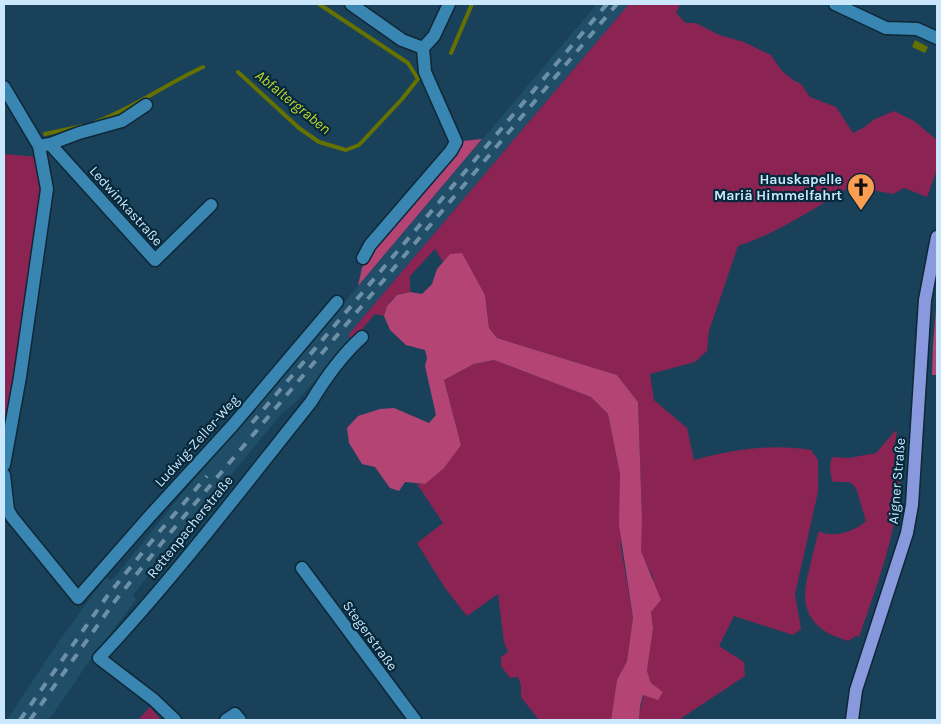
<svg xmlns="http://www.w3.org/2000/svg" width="941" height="724" viewBox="0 0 941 724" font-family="Karla,sans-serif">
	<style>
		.built { fill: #204e68 }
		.green { fill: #8b2353 }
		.forest { fill: #b34473 }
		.water { fill: #657100 }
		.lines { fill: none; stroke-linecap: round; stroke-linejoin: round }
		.stream { stroke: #657100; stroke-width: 4 }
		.minor-casing { stroke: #0f2736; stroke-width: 15 }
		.major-casing { stroke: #0f2736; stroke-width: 15 }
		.minor { stroke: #3986b3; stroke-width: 12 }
		.major { stroke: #8999de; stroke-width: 12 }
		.rail { stroke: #6d90a6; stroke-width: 4; stroke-dasharray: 9 9; stroke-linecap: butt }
		.labels { text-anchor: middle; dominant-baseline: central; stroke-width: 4.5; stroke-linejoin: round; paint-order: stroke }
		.poi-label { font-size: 14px; font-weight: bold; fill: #cae7fb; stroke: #06283a; text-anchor: end }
		.street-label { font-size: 14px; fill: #cae7fb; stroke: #06283a }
		.water-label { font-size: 15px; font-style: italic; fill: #c1d72c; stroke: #06283a }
	</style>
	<rect width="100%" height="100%" fill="#19425a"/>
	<path class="built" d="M 597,4 L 629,4 L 349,334 L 350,339 L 321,374 L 293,405 L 283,412 L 163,557 L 133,595 L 136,600 L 90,660 L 53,714 L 46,720 L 7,720 L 59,641 L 106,577 L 110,580 L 116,576 L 171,507 Z"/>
	<path class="green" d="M 629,4 L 680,4 L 676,13 L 686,23 L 696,23 L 719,35 L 744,42 L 771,55 L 781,70 L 793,80 L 801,84 L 810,97 L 836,107 L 853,133 L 865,127 L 873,120 L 894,111 L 914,121 L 937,140 L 937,169 L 927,197 L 904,188 L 893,194 L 851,186 C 815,208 778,233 738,246 L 709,331 L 707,351 L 695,362 L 650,374 L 654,400 L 687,428 L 694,460 C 732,450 772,443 811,450 L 818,460 L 818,492 L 795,594 L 801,629 L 793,635 L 734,616 L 719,646 L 744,662 L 745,676 L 683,717 L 681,720 L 639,720 C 640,705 643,696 651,683 L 647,671 L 653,628 L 651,612 L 653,577 L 640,551 L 642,518 L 638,402 L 617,375 L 497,338 L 489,328 L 485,295 L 462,254 L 450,254 L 443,262 L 435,249 L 410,276 L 410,292 C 394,295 388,300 384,316 L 375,314 L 356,336 L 350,339 L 349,334 Z
		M 4,154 L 50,158 L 20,337 L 4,458 Z
		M 494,360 L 591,397 L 608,414 L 620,474 L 621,547 L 633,618 L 627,661 L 617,680 L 611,720 L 539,720 L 521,697 L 521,685 L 518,677 L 510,678 L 501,666 L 501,657 L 508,652 L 504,642 L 498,594 L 467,616 L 445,588 L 417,543 L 443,523 L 417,484 L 425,484 L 461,445 L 444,380 L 474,364 Z
		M 895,431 L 897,432 L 893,452 L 901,460 C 901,522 879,580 859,637 L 856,636 L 848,641 C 841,638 833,636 826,632 C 796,612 805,587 812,558 C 814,549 816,540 819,531 C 832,539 856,531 866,521 L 856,488 L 850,482 L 833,482 C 830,476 829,464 832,457 L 849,458 L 876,453 Z
		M 150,707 L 161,720 L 138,720 Z"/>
	<path class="forest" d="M 482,139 L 358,286 L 362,268 L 371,250 L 458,151 L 462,141 Z
		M 462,253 L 485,295 L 489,328 L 497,338 L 617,375 L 638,402 L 642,518 L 641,551 L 661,600 L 651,612 L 653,628 L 647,671 L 651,683 L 663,692 L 658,700 L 643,695 L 640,706 L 639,720 L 611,720 L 617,680 L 627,661 L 633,618 L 619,525 L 620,474 L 608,414 L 591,397 L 494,360 L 474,364 L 444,380 L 461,445 L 444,468 L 425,484 L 405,482 L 399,491 L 390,488 L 375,467 L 362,464 L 349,443 L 347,428 L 358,416 L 380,409 L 394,408 L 429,423 L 436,415 L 425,366 L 427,358 L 425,350 L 406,345 L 390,330 L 384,316 L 387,306 L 397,295 L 410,292 L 422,294 L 432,284 L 437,269 L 450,254 Z
		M 937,297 L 937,375 L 932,375 L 933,345 Z"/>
	<path class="water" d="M 915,40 L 928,47 L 925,53 L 912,47 Z"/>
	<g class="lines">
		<path class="stream" d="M 451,53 L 472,4
			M 238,72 L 299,128 L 319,142 L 346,150 L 359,145 L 402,99 L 418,79 L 408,63 L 319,4
			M 96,122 C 134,108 166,84 203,67
			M 45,134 L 82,126"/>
		<g class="minor-casing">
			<path id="minor" d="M 351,4 L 402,40 L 423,48
				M 835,4 L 886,28 L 917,29 L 937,38
				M 4,87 L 39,146 L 47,189 L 20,377 L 4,465
				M 50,144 L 79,133 L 122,121 L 146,105
				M 39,146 L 50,144 L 155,260 L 211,205
				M 363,258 L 370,245 L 451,151 L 456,142 L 425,72 L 423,48 L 434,36 L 449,4
				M 4,475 L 8,510 L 12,517 L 78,598 L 149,517 L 233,425 L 337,302
				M 302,568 L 415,720
				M 175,720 L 154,700 L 99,658 C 175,577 242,488 311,402 C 326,377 341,356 362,337
				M 226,720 L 235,714 L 240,720"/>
		</g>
		<g class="major-casing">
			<path id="major" d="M 852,720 L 856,690 L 907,533 L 912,505 L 925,300 L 937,237"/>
		</g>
		<use href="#minor" class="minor"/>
		<use href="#major" class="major"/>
		<path class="rail" d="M 252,423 L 607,4
			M 20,720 L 108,595 L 155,537 L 207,476
			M 30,720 L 115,601 L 165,539 L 617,4"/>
	</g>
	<defs>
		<g id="church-pin" transform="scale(1.4375)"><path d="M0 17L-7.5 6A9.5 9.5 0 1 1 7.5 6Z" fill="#fc9e52" stroke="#06283a"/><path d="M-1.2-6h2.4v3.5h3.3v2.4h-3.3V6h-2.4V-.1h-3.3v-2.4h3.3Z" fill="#111"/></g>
	</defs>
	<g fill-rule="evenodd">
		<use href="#church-pin" x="861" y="187"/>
	</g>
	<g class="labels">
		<g class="poi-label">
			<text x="842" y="179">Hauskapelle<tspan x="842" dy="16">Mariä Himmelfahrt</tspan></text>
		</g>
		<g class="street-label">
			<text transform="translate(126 206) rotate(48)">Ledwinkastraße</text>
			<text transform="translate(197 441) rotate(-48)">Ludwig-Zeller-Weg</text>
			<text transform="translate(897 481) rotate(-85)">Aigner Straße</text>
			<text transform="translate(190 527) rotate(-51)">Rettenpacherstraße</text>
			<text transform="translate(370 636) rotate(54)">Stegerstraße</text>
		</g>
		<g class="water-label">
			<text transform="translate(293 102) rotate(39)">Abfaltergraben</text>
		</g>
	</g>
	<rect width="941" height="724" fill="none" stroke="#cae7fb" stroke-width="10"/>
</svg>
